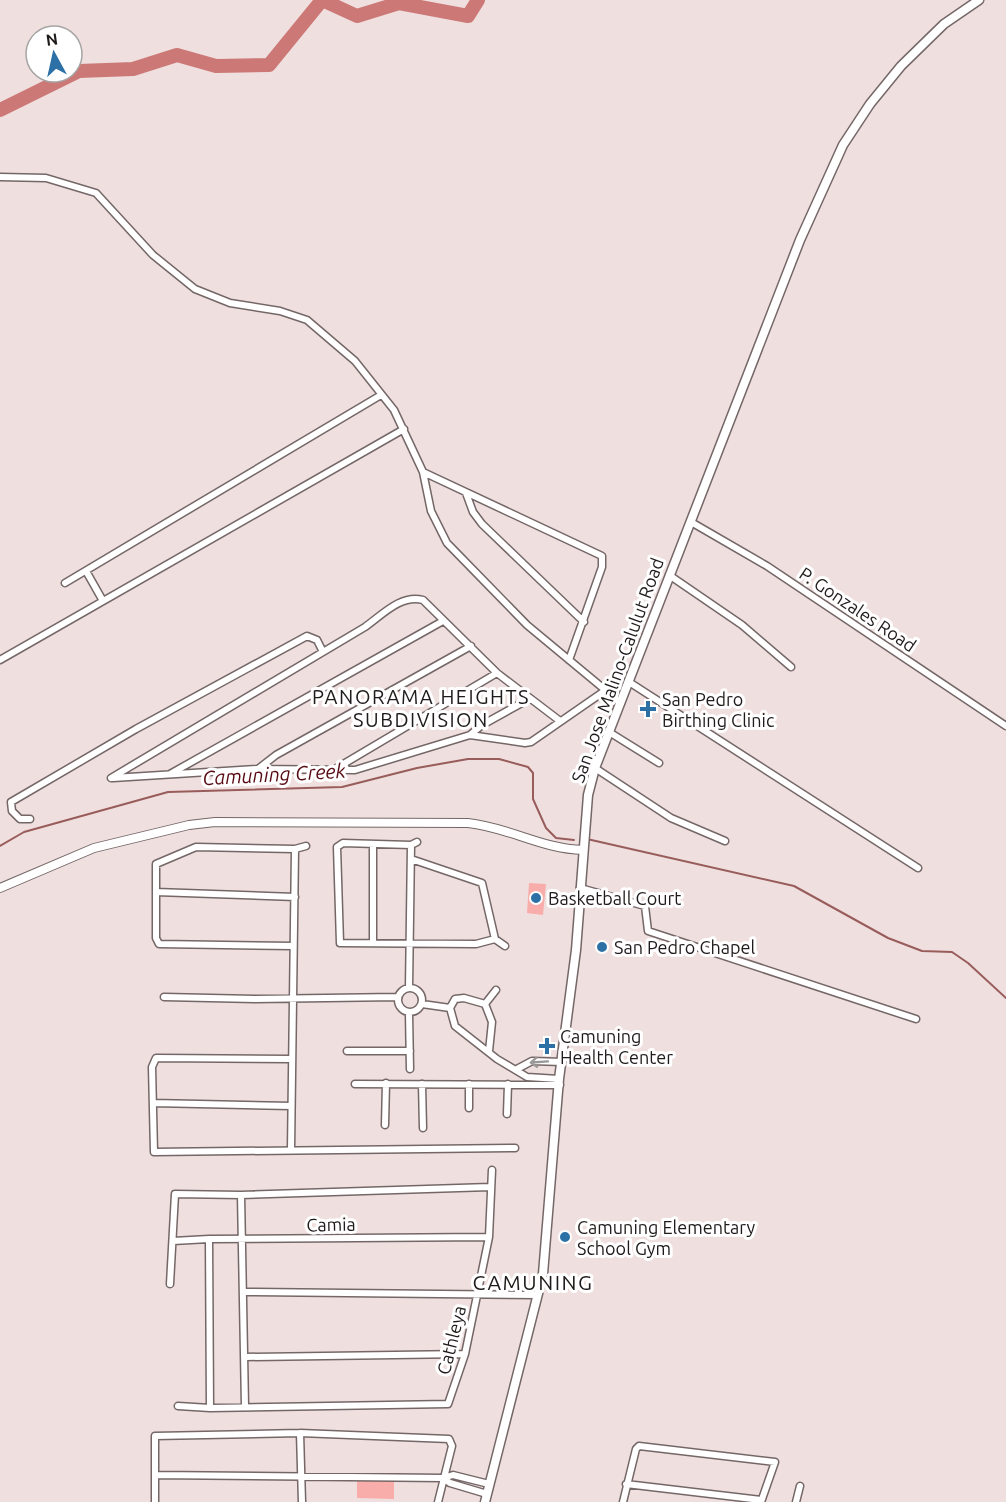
<svg xmlns="http://www.w3.org/2000/svg" width="1006" height="1502" viewBox="0 0 1006 1502" font-family="Ubuntu,sans-serif">
	<style>
		.garden { fill: #f8adaa }
		.lines { fill: none; stroke-linecap: round; stroke-linejoin: round }
		.stream { stroke: #985c5b; stroke-width: 2 }
		.river { stroke: #cc7876; stroke-width: 14 }
		.minor-casing { stroke: #756767; stroke-width: 9 }
		.tertiary-casing { stroke: #756767; stroke-width: 10 }
		.secondary-casing { stroke: #756767; stroke-width: 11 }
		.minor { stroke: #fff; stroke-width: 6 }
		.tertiary { stroke: #fff; stroke-width: 8 }
		.secondary { stroke: #fff; stroke-width: 8 }
		.oneway { stroke: #9b9898 }
		.poi-dot { fill: #2d70a6; stroke: #fff; stroke-width: 2 }
		.labels { text-anchor: middle; dominant-baseline: central; stroke-width: 6; stroke-linejoin: round; paint-order: stroke }
		.street-label { font-size: 18px; fill: #201b1b; stroke: #fff }
		.poi-label { font-size: 18px; fill: #201b1b; stroke: #fff; text-anchor: start }
		.neighbourhood-label { font-size: 20px; letter-spacing: 1.5px; fill: #201b1b; stroke: #fff }
		.water-label { font-size: 20px; font-style: italic; fill: #580b13; stroke: #fff }
		.quarter-label { font-size: 21px; letter-spacing: 1.5px; fill: #201b1b; stroke: #fff }
	</style>
	<rect width="100%" height="100%" fill="#efe0df"/>
	<path class="garden" d="M 529,883 L 546,884 L 543,915 L 527,913 Z
		M 357,1480 L 394,1481 L 394,1499 L 357,1498 Z"/>
	<g class="lines">
		<path class="stream" d="M 587,839 L 794,886 L 888,938 L 922,951 L 952,952 L 968,963 L 1006,998
			M 0,846 L 24,832 L 168,792 L 342,787 L 417,768 L 468,759 L 499,759 L 528,767 L 533,773 L 533,799 L 546,828 L 556,838 L 574,840"/>
		<path class="river" d="M 322,0 L 357,16 L 399,3 L 468,16 L 478,0
			M 0,110 L 79,71 L 133,69 L 177,55 L 216,66 L 269,65 L 322,0"/>
		<g class="minor-casing">
			<path id="minor" d="M 0,177 L 46,178 L 96,193 L 153,255 L 195,289 L 230,303 L 280,311 L 307,320 L 355,361 L 394,410 L 423,472 L 431,511 L 447,543 L 527,625 L 621,703
				M 423,472 L 602,556 L 602,567 L 569,660
				M 466,493 L 473,512 L 482,524 L 584,622
				M 691,522 L 767,566 L 1006,726
				M 86,571 L 103,601
				M 669,575 L 742,625 L 791,667
				M 65,583 L 381,395
				M 0,660 L 404,429
				M 629,682 L 918,868
				M 609,732 L 659,763
				M 470,735 L 482,725 L 529,699
				M 595,768 L 671,818 L 725,841
				M 258,769 L 276,755 L 471,646
				M 335,769 L 497,673
				M 170,774 L 443,621
				M 111,778 L 365,627 C 382,615 401,594 423,600 L 497,673 L 560,721
				M 113,778 L 257,769 L 355,770 L 470,735 L 525,743 L 531,742 L 606,690
				M 30,819 L 20,819 L 12,811 L 11,802 L 136,729 L 307,636 L 317,640 L 323,652
				M 373,844 L 373,943
				M 411,845 L 343,843 L 337,847 L 340,943 L 476,944 L 495,939
				M 411,859 L 482,883 L 495,939 L 505,946
				M 580,888 L 645,906 L 648,931 L 916,1019
				M 156,892 L 295,897
				M 293,946 L 159,944 L 156,938 L 156,864 L 196,847 L 295,849 L 306,846
				M398 1000a12 12 0 1 1 24 0a12 12 0 1 1-24 0Z
				M 409,988 L 411,845 L 417,842
				M 164,997 L 255,999 L 397,997
				M 422,1004 L 450,1008 L 455,1026 L 497,1059 L 527,1077 L 559,1079
				M 485,1004 L 496,990
				M 450,1008 L 455,999 L 464,998 L 485,1004 L 492,1022 L 489,1051
				M 409,1013 L 410,1069
				M 347,1051 L 410,1051
				M 291,1059 L 156,1058 L 152,1067 L 154,1152 L 515,1148
				M 517,1069 L 532,1061 L 562,1062
				M 355,1084 L 560,1085
				M 422,1084 L 423,1128
				M 469,1084 L 469,1108
				M 153,1103 L 291,1106
				M 507,1114 L 508,1084
				M 385,1125 L 386,1083
				M 291,1150 L 295,849
				M 241,1195 L 245,1406
				M 209,1239 L 210,1408
				M 173,1241 L 209,1239 L 489,1237
				M 170,1284 L 175,1194 L 241,1195 L 490,1187
				M 245,1292 L 538,1295
				M 246,1357 L 465,1354
				M 178,1406 L 210,1408 L 448,1404 L 465,1354 L 489,1237 L 492,1170
				M 300,1433 L 302,1502
				M 156,1475 L 443,1478 L 453,1475 L 489,1484
				M 443,1478 L 450,1483 L 487,1494
				M 626,1484 L 761,1500
				M 155,1502 L 155,1436 L 300,1433 L 449,1439 L 452,1446 L 438,1502
				M 623,1502 L 636,1449 L 639,1446 L 775,1462 L 761,1502
				M 796,1502 L 800,1486"/>
		</g>
		<g class="tertiary-casing">
			<path id="tertiary" d="M 0,888 L 94,848 L 189,825 L 215,822 L 468,823 C 508,827 542,849 583,850"/>
		</g>
		<g class="secondary-casing">
			<path id="secondary" d="M 485,1502 L 543,1274 L 559,1079 L 576,950 L 588,795 L 595,768 L 800,240 L 843,145 L 870,104 L 901,66 L 944,24 L 979,0"/>
		</g>
		<use href="#minor" class="minor"/>
		<use href="#tertiary" class="tertiary"/>
		<use href="#secondary" class="secondary"/>
	</g>
	<defs><path id="oneway-shaft" d="M-6 0H5M1.5-3L5.5 0L1.5 3" fill="none" stroke-width="1.6" stroke-linecap="round" stroke-linejoin="round" transform="scale(1.5)"/></defs>
	<use class="oneway" href="#oneway-shaft" transform="translate(539 1062) rotate(176)"/>
	<g class="poi-dot">
		<path d="M645 700h6v6h6v6h-6v6h-6v-6h-6v-6h6z"/>
		<circle cx="536" cy="898" r="6"/>
		<circle cx="602" cy="947" r="6"/>
		<path d="M544 1037h6v6h6v6h-6v6h-6v-6h-6v-6h6z"/>
		<circle cx="565" cy="1237" r="6"/>
	</g>
	<g class="labels">
		<g class="street-label">
			<text transform="translate(858 609) rotate(34)">P. Gonzales Road</text>
			<text transform="translate(617 670) rotate(-70)">San Jose Malino-Calulut Road</text>
			<text transform="translate(331 1224) rotate(-1)">Camia</text>
			<text transform="translate(451 1340) rotate(-76)">Cathleya</text>
		</g>
		<g class="poi-label">
			<text x="662" y="699">San Pedro<tspan x="662" dy="21">Birthing Clinic</tspan></text>
			<text x="548" y="898">Basketball Court</text>
			<text x="614" y="947">San Pedro Chapel</text>
			<text x="560" y="1036">Camuning<tspan x="560" dy="21">Health Center</tspan></text>
			<text x="577" y="1227">Camuning Elementary<tspan x="577" dy="21">School Gym</tspan></text>
		</g>
		<g class="neighbourhood-label">
			<text x="421" y="696">PANORAMA HEIGHTS<tspan x="421" dy="23">SUBDIVISION</tspan></text>
		</g>
		<g class="water-label">
			<text transform="translate(274 774) rotate(-3)">Camuning Creek</text>
		</g>
		<g class="quarter-label">
			<text x="533" y="1282">CAMUNING</text>
		</g>
	</g>
	<g transform="translate(54 54) rotate(352)"><circle r="28" fill="#ffffff" stroke="#a6a4a4" stroke-width="1.5"/>
	<path d="M0-4.5L10 22L0 15L-10 22Z" fill="#2d70a6"/>
	<text y="-9" font-size="16" font-weight="bold" text-anchor="middle" fill="#201b1b">N</text>
	</g>
</svg>
